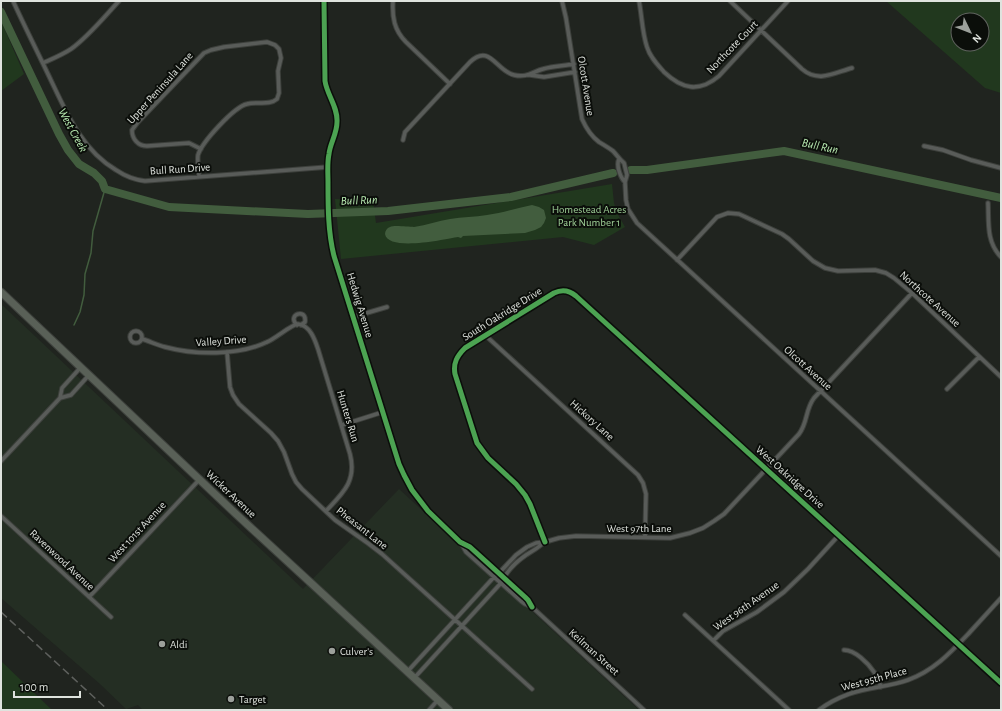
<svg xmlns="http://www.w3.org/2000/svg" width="1002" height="711" viewBox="0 0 1002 711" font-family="'Alegreya Sans',sans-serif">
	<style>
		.built { fill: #242e23 }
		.green { fill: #21381e; fill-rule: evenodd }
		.water { fill: #425d3e }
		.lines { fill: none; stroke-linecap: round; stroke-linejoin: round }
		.stream { stroke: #425d3e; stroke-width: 1.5 }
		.river { stroke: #425d3e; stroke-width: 8 }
		.street-casing { stroke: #3d403c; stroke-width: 5.5 }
		.highway-casing { stroke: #3d403c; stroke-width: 9 }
		.street { stroke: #595c59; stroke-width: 3.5 }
		.highway { stroke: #596057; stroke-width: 7 }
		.rail { stroke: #5e605d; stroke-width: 1.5; stroke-dasharray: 8 4; stroke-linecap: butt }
		.cycleway-casing { stroke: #0b0e0a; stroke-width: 8 }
		.cycleway { stroke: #4ca352; stroke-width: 5 }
		.poi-dot { fill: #9ca09b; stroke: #0b0e0a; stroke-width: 1.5 }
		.labels { text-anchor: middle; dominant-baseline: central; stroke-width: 4; stroke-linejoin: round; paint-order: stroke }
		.street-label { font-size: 11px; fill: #dfe3de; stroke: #0b0e0a }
		.park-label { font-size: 11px; fill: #a0d299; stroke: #0b0e0a }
		.poi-label { font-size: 11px; fill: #dfe3de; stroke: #0b0e0a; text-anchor: start }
		.water-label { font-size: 12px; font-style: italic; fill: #bcefb5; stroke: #0b0e0a }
	</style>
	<rect width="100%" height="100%" fill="#20241f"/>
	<path class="built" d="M 1,304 L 303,589 L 399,489 L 639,710 L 143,710 L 138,705 L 126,709 L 100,684 L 1,598 Z"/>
	<path class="green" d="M 886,1 L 1001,1 L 1001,93 L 985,88 ZM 958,20 L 982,20 L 982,44 L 958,44 Z
		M 1,21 L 24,74 L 1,91 Z
		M 612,184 L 614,203 L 617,213 L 625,227 L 594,245 L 563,237 L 341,259 L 335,199 L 373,201 L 376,223 Z
		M 1,661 L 52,710 L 1,710 Z"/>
	<path class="water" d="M 532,205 L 539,207 L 544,210 L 546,218 L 544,223 L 541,227 L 535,230 L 525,233 L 463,236 L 461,238 L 458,237 C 446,239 388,252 385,234 C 385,231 387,228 390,227 C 394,225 408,227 414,227 C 427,225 438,221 450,219 C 462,217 475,217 487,215 C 502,213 517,208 532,205 Z"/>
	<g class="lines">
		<path class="stream" d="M 74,325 L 80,312 L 84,295 L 85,274 L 91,253 L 93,231 L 105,189"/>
		<path class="river" d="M 1,12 L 59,134 L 68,150 L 79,164 L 94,173 L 102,181 L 105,189 L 169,207 L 308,214 L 388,211 L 511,197 L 613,173
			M 631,170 L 647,170 L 784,151 L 1001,198"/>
		<g class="street-casing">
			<path id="street" d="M 13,1 C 24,25 36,49 47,72 C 65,109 80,149 116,170 C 125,176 135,180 145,181 L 328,167
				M 324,1 L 325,81 C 327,95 338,107 337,122 C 337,134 330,143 329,154 C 327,163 328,173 328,182 C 328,207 328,232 334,256 L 399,464 L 404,475 L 412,490 L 428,511 L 460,542 L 470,547 L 525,597 L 528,600 L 532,607
				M 393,1 C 392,17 394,30 406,42 L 450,84
				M 562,1 L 566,18 L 582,119 C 586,128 591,136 599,142 C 604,145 609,148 613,151 C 617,155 619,159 624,163 L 627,175 L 625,182 L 626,200 L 628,209 L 637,223 L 1001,556
				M 639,1 C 642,16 642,32 647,47 C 650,57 657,64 664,72 C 682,89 699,93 719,76 L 788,1
				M 730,1 L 802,69 C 818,83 834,73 852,68
				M 43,63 C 52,59 62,55 71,49 C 89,36 104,17 119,1
				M 530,75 L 544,77 L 575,72
				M 403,140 L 405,132 L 470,62 C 490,43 496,71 514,75 C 527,78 532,72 543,69 C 553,66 564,66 574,64
				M 924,146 L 943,150 L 971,160 L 1001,168
				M 619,159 C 616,165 620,177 625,182
				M 199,177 C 199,170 197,162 198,155 C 202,142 234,107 247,104 C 257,101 269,106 277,99 L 279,93 L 278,71 L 281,58 L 279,49 L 275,45 L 267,42 L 224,47 L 211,50 L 204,53 L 138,122 L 132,130 C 132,139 138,146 147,146 L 189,143 L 201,149
				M 988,203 C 989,222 986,242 1001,257
				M 677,260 L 717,217 L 728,213 L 739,214 L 782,234 L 789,239 L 813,261 L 825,268 L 838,271 L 875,270 L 886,273 L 894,278 L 912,293 L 1001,377
				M 353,317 L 387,307
				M 297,325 C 286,315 307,307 305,322 L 301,325
				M130 337a6 6 0 1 1 12 0a6 6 0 1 1-12 0Z
				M 485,335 L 638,475 L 643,483 L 646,494 L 645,537
				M 142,339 C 149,341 157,345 165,347 C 195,355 238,356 267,342 C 275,339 292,324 298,324 C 310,325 315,340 318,349 L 350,454 C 357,481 343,493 326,511
				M 227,352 L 230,387 L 233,395 L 239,404 L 271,433 L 278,441 L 284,452 L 292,474 L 296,482 L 302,489 L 335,520 L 369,544 L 382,554 L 532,689
				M 947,389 L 979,357
				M 60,398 L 62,388 L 81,367
				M 342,425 L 383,412
				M 1,461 L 60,398 L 71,395 L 89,375
				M 1,516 L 111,617
				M 545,542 L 530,504 L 525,495 L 516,484 L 488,458 L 477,443 L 455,374 C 453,363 457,356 465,348 L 554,293 C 562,289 569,290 576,296 L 1001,683
				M 461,543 L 466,552 L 521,601 L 525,604 L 532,607 L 644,710
				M 89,597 L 199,480
				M 685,615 L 789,710
				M 714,640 L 723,631 L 757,612 L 784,592 L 808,569 L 839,535
				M 844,650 C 855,650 868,663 874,672 C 877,676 879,682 881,687
				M 407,672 L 494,577 L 499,573 L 516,555 L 527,547 L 536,543 L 545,542 L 559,538 L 576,536 L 670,538 L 690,533 L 703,528 L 714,521 L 724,514 L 799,434 C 808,422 805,410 814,398 L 912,293
				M 413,677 L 417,675 L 501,583 C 506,572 516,562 526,555 C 533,551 539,547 545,542
				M 429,710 L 438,700
				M 819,710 C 828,703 838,698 849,694 C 868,687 889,687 908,680 C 935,670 951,652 970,632 C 980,621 991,609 1001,598"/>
		</g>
		<g class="highway-casing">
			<path id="highway" d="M 1,292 L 236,514 L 449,710"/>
		</g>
		<use href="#street" class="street"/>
		<use href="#highway" class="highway"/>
		<path class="rail" d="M 1,612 L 108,710"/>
		<g class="cycleway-casing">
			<path id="cycleway" d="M 324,1 L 325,81 C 327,95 338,107 337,122 C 337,134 330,143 329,154 C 327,163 328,173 328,182 C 328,207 328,232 334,256 L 399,464 L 404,475 L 412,490 L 428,511 L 460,542 L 470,547 L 525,597 L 528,600 L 532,607
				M 545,542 L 530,504 L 525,495 L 516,484 L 488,458 L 477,443 L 455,374 C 453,363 457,356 465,348 L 554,293 C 562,289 569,290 576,296 L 1001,683"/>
		</g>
		<use href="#cycleway" class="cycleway"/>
	</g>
	<g class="poi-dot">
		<circle cx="162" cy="644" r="4"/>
		<circle cx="332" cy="651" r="4"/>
		<circle cx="231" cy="699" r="4"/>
	</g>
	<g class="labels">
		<g class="street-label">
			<text transform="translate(732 47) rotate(-46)">Northcote Court</text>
			<text transform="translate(586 86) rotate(81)">Olcott Avenue</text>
			<text transform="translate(160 88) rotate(-48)">Upper Peninsula Lane</text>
			<text transform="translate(180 169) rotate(-4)">Bull Run Drive</text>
			<text transform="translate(930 299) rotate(42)">Northcote Avenue</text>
			<text transform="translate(360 305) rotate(73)">Hedwig Avenue</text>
			<text transform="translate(502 314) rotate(-32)">South Oakridge Drive</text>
			<text transform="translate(221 341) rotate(-4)">Valley Drive</text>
			<text transform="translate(808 368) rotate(42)">Olcott Avenue</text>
			<text transform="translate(348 416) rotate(73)">Hunters Run</text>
			<text transform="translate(592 420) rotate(42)">Hickory Lane</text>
			<text transform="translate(790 477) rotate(42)">West Oakridge Drive</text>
			<text transform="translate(231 494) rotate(43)">Wicker Avenue</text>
			<text transform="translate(362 528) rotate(38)">Pheasant Lane</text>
			<text x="639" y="528">West 97th Lane</text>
			<text transform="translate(137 532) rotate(-47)">West 101st Avenue</text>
			<text transform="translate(62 560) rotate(43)">Ravenwood Avenue</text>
			<text transform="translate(746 606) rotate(-35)">West 96th Avenue</text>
			<text transform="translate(594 652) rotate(42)">Keilman Street</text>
			<text transform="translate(874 679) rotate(-15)">West 95th Place</text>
		</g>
		<g class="park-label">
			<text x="589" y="209">Homestead Acres<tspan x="589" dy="13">Park Number 1</tspan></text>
		</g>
		<g class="poi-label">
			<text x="170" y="644">Aldi</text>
			<text x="340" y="651">Culver's</text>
			<text x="239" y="699">Target</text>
		</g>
		<g class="water-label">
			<text transform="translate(73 130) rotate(61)">West Creek</text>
			<text transform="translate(820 146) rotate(12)">Bull Run</text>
			<text transform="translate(359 200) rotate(-2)">Bull Run</text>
		</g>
	</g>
	<rect width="1002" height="711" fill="none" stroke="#dfe3de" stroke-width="4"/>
	<g transform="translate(970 32) rotate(133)"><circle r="19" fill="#0b0e0a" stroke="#60635f"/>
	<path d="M0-3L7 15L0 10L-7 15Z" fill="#9ca09b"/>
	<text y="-6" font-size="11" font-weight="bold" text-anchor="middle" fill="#dfe3de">N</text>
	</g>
	<path d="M14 691v6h66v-6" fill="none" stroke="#dfe3de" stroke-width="2"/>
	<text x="20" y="691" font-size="12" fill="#dfe3de" stroke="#0b0e0a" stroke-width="3" paint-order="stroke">100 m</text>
</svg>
